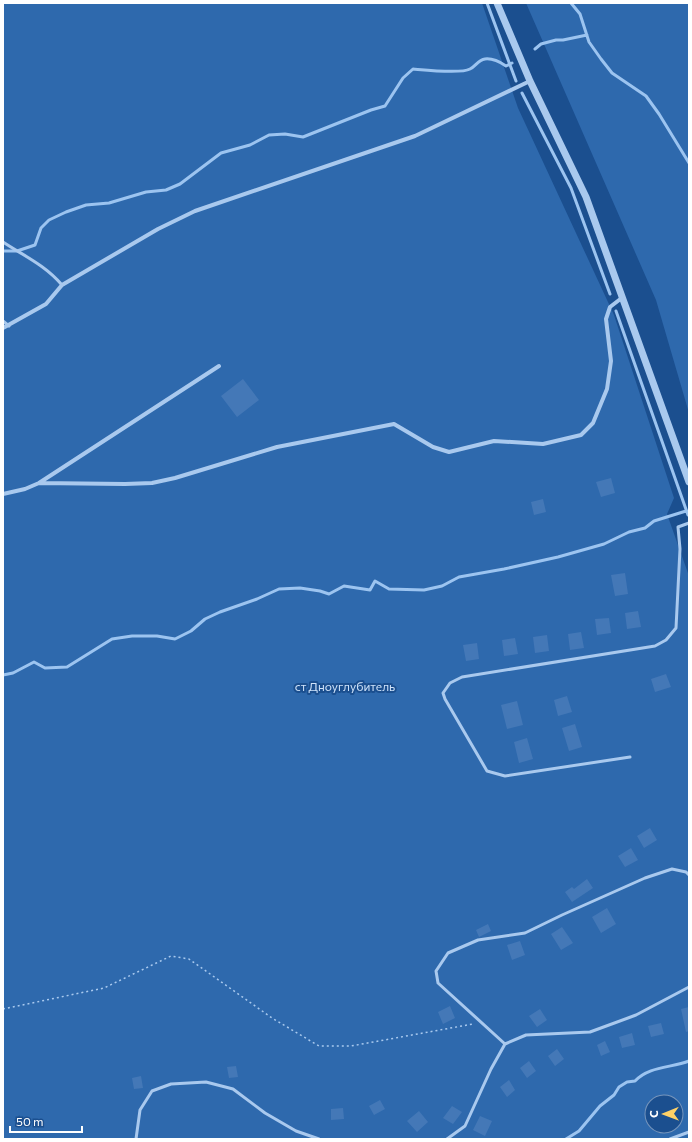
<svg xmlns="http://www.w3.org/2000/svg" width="692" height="1142" viewBox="0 0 692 1142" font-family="Commissioner,sans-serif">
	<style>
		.green { fill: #2e69ad; fill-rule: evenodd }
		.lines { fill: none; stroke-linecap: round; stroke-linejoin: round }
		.stream { stroke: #9cc4f0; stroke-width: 3 }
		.building { fill: #4478b7 }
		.path { stroke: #a9c9ee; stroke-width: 1.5; stroke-dasharray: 2 3; stroke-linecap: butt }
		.service { stroke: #a9c9ee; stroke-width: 3 }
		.minor { stroke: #a9c9ee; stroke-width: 4 }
		.tertiary { stroke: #a9c9ee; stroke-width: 7 }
		.labels { text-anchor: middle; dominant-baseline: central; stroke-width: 4; stroke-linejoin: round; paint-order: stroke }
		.park-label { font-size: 12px; fill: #cfe3fa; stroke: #1b4f8f }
	</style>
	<rect width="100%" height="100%" fill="#1b4f8f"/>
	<path class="green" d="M 3,3 L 482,3 L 518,108 L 614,315 L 674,498 L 667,514 L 689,576 L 689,1139 L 3,1139 ZM 652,1102 L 676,1102 L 676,1126 L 652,1126 Z
		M 526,3 L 689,3 L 689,413 L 656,300 Z"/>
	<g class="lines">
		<path class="stream" d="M 487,3 L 516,81
			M 571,3 L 580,14 L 589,42 L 601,59 L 612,73 L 646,96 L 659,114 L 689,163
			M 535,49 L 541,44 L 556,40 L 563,40 L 587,35
			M 522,93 L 571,188 L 610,294
			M 3,251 L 17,251 L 35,245 L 41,228 L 49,220 L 66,212 L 86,205 L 109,203 L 146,192 L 166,190 L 180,184 L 221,153 L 250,145 L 269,135 L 285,134 L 303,137 L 371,110 L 385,106 L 403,78 L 413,69 C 425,70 461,74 470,69 C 476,66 478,60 485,59 C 493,58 500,62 506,66 L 512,63
			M 616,311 L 688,515
			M 3,675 L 13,673 L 34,662 L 45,668 L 67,667 L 112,639 L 132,636 L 157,636 L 175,639 L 191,631 L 205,619 L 220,612 L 257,599 L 279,589 L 300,588 L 320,591 L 329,594 L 344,586 L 370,590 L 375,581 L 389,589 L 424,590 L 442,586 L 459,577 L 504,569 L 558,557 L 604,544 L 629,532 L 645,528 L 654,521 L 686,511
			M 566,1139 L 579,1131 L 600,1106 L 614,1095 L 619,1087 L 627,1082 L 635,1081 C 649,1066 671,1068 689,1061"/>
	</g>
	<path class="building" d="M 243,379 L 259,400 L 237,417 L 221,396 Z
		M 611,478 L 615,493 L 601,497 L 596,482 Z
		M 543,499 L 546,512 L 534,515 L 531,502 Z
		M 625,573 L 628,594 L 615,596 L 611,575 Z
		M 638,611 L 641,627 L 627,629 L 625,613 Z
		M 609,618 L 611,633 L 597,635 L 595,619 Z
		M 581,632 L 584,648 L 570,650 L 568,634 Z
		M 547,635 L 549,651 L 535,653 L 533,637 Z
		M 515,638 L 518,654 L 504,656 L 502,640 Z
		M 477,643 L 479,659 L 466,661 L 463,645 Z
		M 666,674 L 671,687 L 655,692 L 651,679 Z
		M 567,696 L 572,712 L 558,716 L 554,700 Z
		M 517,701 L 523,725 L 507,729 L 501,705 Z
		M 575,724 L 582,747 L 569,751 L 562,728 Z
		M 527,738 L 533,759 L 519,763 L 514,742 Z
		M 650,828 L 657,840 L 644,848 L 637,836 Z
		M 631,848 L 638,860 L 625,867 L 618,856 Z
		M 587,879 L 593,888 L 572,902 L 565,892 L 572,887 L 574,889 Z
		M 607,908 L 616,924 L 601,933 L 592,917 Z
		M 488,924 L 491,931 L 479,937 L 476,930 Z
		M 562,927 L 573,943 L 561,950 L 551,934 Z
		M 520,941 L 525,955 L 512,960 L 507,945 Z
		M 450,1006 L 455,1018 L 443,1024 L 438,1012 Z
		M 689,1007 L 689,1031 L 686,1032 L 681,1009 Z
		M 540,1009 L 547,1020 L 537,1027 L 529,1016 Z
		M 661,1023 L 664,1034 L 651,1037 L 648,1026 Z
		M 632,1033 L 635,1045 L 622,1048 L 619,1037 Z
		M 605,1041 L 610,1052 L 601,1056 L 597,1045 Z
		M 557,1049 L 564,1059 L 555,1066 L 548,1056 Z
		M 529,1061 L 536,1071 L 527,1078 L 520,1068 Z
		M 236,1066 L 238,1077 L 229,1078 L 227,1067 Z
		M 141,1076 L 143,1088 L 134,1089 L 132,1078 Z
		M 509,1080 L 515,1090 L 507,1097 L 500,1087 Z
		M 380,1100 L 385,1109 L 374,1115 L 369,1106 Z
		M 452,1106 L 462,1112 L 453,1124 L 443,1118 Z
		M 343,1108 L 344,1119 L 331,1120 L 331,1109 Z
		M 419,1111 L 428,1122 L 417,1132 L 407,1121 Z
		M 480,1116 L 492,1121 L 485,1136 L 473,1130 Z"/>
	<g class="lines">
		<path class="path" d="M 3,1009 L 104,988 L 171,956 L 189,959 L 272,1018 L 319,1046 L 351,1046 L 473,1024"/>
		<path class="service" d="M 3,242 C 24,256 45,265 62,285
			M 3,321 L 9,326
			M 630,757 L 505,776 L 487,771 L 445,699 L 443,693 L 450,683 L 462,677 L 655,646 L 666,640 L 676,628 L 680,549 L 678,527 L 689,523
			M 505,1044 L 438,983 L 436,971 L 448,953 L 478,940 L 525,933 L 562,915 L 645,878 L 672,869 L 686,872 L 689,875
			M 136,1139 L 140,1110 L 152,1091 L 171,1084 L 206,1082 L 233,1089 L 265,1113 L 296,1131 L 319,1139
			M 447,1139 L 465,1126 L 491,1069 L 505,1044 L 526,1035 L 590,1032 L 636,1015 L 689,987
			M 670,1139 L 689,1132"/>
		<path class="minor" d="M 3,328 L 46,304 L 62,285 L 158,229 L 195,211 L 415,136 L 530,81
			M 39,483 L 125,484 L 152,483 L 175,478 L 277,447 L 394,424 L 433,447 L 449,452 L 494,441 L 543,444 L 581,435 L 593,423 L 607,389 L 611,361 L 606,319 L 610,307 L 623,297
			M 3,494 L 25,489 L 39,483 L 219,366"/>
		<path class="tertiary" d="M 497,3 L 530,81 L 586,197 L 689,482"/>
	</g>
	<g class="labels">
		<g class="park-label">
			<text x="345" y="686">ст Дноуглубитель</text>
		</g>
	</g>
	<rect width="692" height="1142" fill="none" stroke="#ffffff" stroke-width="8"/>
	<g transform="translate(664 1114) rotate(269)"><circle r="19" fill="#1b4f8f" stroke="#7695bc"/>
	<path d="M0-3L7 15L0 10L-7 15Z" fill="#ffd166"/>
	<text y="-6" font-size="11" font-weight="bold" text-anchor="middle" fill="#ffffff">С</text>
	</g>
	<path d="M10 1126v6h72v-6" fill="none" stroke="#ffffff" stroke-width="2"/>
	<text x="16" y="1126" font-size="12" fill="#ffffff" stroke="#1b4f8f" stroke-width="3" paint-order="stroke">50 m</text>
</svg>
